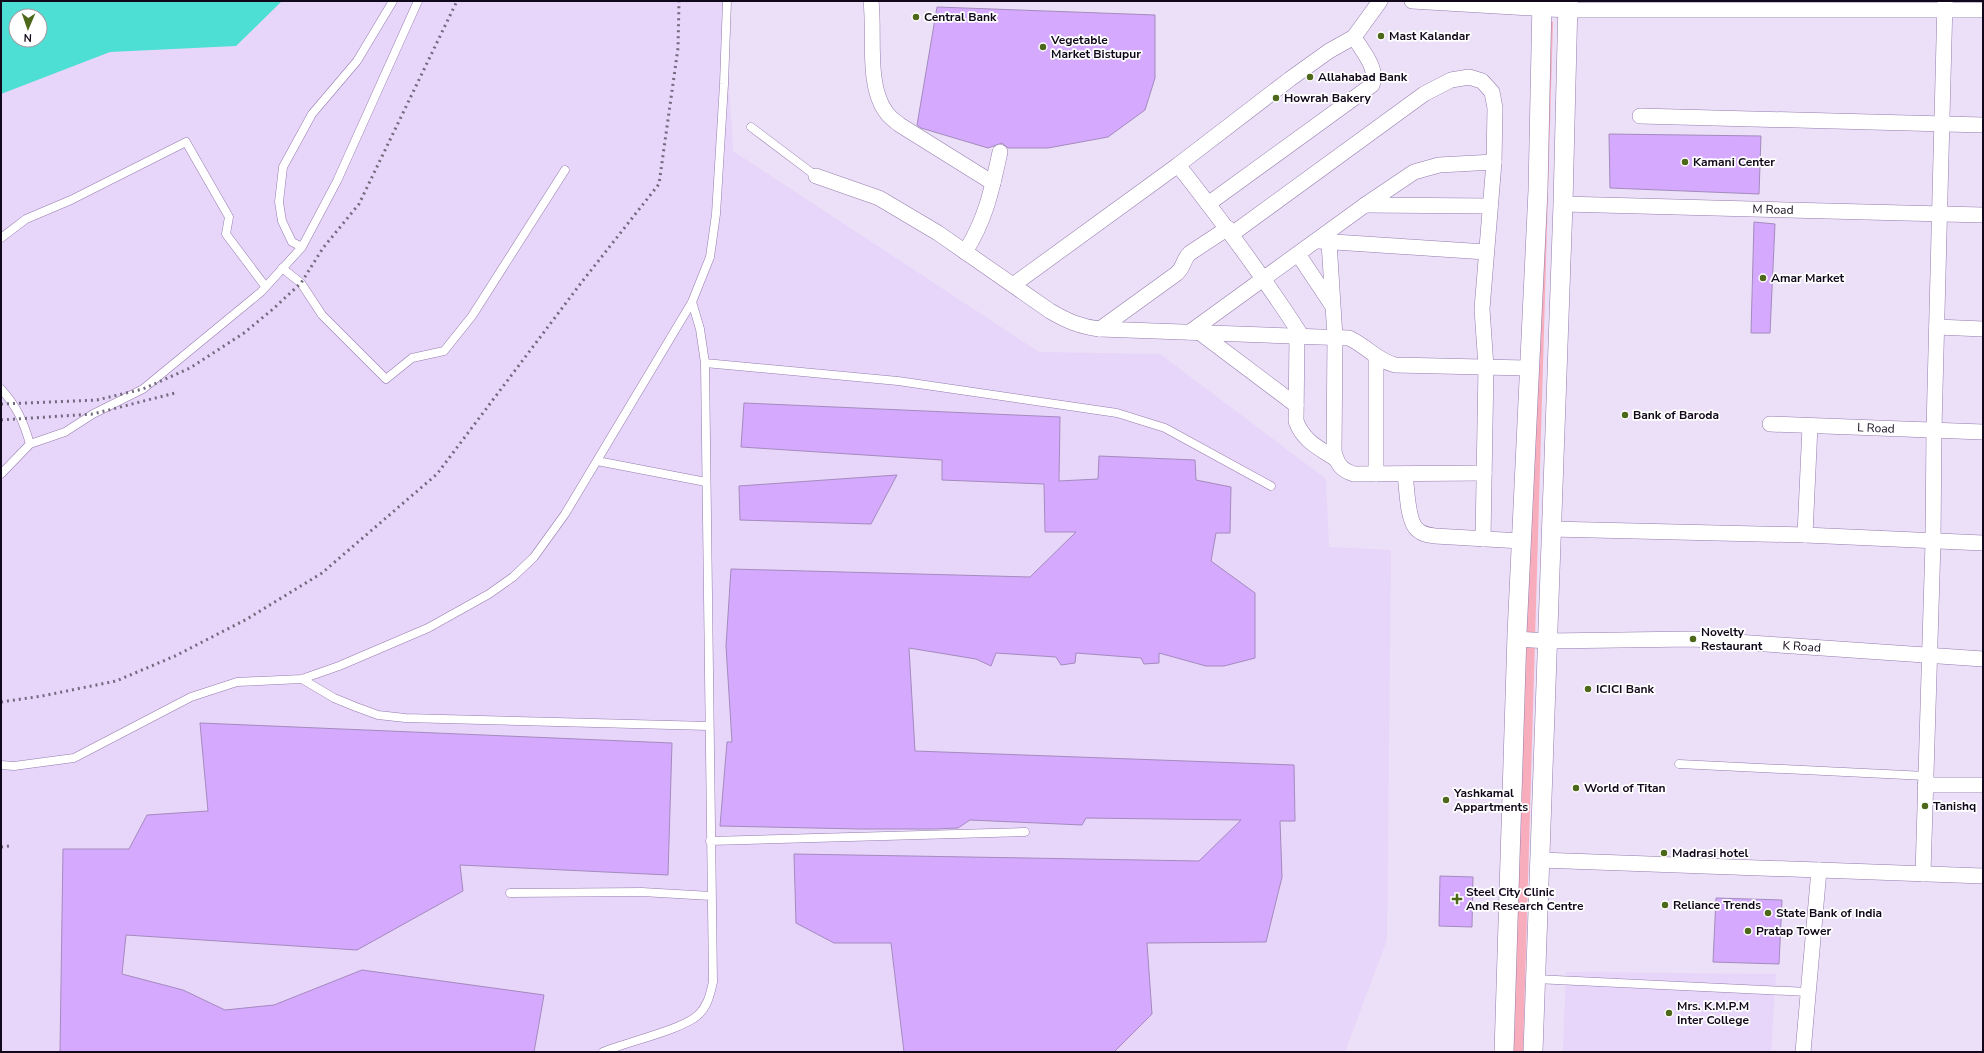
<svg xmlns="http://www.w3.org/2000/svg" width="1984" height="1053" viewBox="0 0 1984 1053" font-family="'Nunito Sans',sans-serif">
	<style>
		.built { fill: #e7d5fa; fill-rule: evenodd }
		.green { fill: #f7adbb }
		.water { fill: #4ddfd3; fill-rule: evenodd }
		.building { fill: #d5aafe; stroke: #a48abe }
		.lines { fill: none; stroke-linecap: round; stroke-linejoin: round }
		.service-casing { stroke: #957bae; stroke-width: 9 }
		.minor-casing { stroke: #957bae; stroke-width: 16 }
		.tertiary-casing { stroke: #957bae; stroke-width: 20 }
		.service { stroke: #fff; stroke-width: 8 }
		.minor { stroke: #fff; stroke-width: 15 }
		.tertiary { stroke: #fff; stroke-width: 19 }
		.rail { stroke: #746a7f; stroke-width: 3; stroke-dasharray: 2 4; stroke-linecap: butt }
		.poi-dot { fill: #4d681a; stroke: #fff; stroke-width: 1.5 }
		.labels { text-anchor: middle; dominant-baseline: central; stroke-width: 3.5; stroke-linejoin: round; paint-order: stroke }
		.poi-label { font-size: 12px; font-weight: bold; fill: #12081b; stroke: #fff; text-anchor: start }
		.street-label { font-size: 12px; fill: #12081b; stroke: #fff }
	</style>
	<rect width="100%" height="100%" fill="#ebe0f7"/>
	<path class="built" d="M 1,1 L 724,1 L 733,151 L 1039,352 L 1160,354 L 1326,479 L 1329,547 L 1391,550 L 1387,940 L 1345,1052 L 1,1052 ZM 16,16 L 40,16 L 40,40 L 16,40 Z
		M 1566,972 L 1776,974 L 1771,1052 L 1563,1052 Z"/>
	<path class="green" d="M 1545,20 L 1553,22 L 1523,1052 L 1512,1052 Z"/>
	<path class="water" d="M 1,1 L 282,1 L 236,46 L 110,52 L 1,94 ZM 16,16 L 40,16 L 40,40 L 16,40 Z"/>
	<path class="building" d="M 937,7 L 1155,15 L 1155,78 L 1145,110 L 1108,137 L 1048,148 L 1008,148 L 1002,143 L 988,148 L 921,128 L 917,125 Z
		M 1609,134 L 1761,136 L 1759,194 L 1610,188 Z
		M 1754,222 L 1775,224 L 1770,333 L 1751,333 Z
		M 744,403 L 1060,417 L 1059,481 L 1098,479 L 1099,456 L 1195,460 L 1196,480 L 1231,487 L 1230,533 L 1216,533 L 1211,561 L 1255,593 L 1255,658 L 1224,666 L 1206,666 L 1159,653 L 1159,663 L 1144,664 L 1141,658 L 1076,653 L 1075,663 L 1061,665 L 1056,657 L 996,653 L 991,666 L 976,659 L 909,648 L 915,751 L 1294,765 L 1295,821 L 1280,821 L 1282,877 L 1266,942 L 1147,943 L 1152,1014 L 1114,1052 L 904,1052 L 891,943 L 834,943 L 796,923 L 794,854 L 1199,861 L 1241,820 L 1086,818 L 1082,825 L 970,820 L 958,828 L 935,829 L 860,829 L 720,826 L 727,742 L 732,742 L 726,646 L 731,569 L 1030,577 L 1076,532 L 1045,532 L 1044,484 L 942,480 L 942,460 L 741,447 Z
		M 897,475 L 871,524 L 740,520 L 739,486 Z
		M 200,723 L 672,743 L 668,875 L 460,865 L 463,891 L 357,950 L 126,935 L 122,974 L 183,990 L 225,1010 L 274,1005 L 362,970 L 544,995 L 534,1052 L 60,1052 L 63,849 L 129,849 L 147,815 L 208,811 Z
		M 1440,876 L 1473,877 L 1472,927 L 1439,926 Z
		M 1716,898 L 1782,900 L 1779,964 L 1713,962 Z"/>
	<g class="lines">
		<g class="service-casing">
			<path id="service" d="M 751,127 L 816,176
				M 1,238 L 26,219 L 71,200 L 186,142 L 229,217 L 226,234 L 265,286
				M 302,247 L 292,242 L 282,221 L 279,202 L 283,167 L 312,114 L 357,61 L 393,1
				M 282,268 L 301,283 L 322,315 L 386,379 L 412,358 L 444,351 L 472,316 L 565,170
				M 705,363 L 898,381 L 1117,413 L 1165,428 L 1271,486
				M 1,389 C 17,407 23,420 30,444
				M 597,461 L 706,482
				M 1,474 L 30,444 L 65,432 L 93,414 L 143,389 L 261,292 L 302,247 L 337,181 L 418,1
				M 302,679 L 334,698 L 356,707 L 378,715 L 405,718 L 709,726
				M 1679,764 L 1926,776
				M 1,765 L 14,766 L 74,758 L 191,697 L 237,682 L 302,679 L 339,666 L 428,628 L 489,594 L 513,577 L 534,557 L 565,514 L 692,302 L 710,257 L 716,214 L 724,84 L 727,1
				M 710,841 L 1025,832
				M 510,893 L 642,892 L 711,896
				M 1535,979 L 1808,992
				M 603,1052 C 626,1042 682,1030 698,1015 C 708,1006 710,994 713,982 L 705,363 L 700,329 L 692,302"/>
		</g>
		<g class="minor-casing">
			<g id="minor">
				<path d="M 871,1 C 875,34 866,85 886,112 C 889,117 895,121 900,125 L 993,183"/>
				<path d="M 1412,1 L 1567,10 L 1983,10"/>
				<path d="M 1640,116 L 1983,125"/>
				<path d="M 1178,165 C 1222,221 1263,276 1301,335"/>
				<path d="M 816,176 L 879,198 L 938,233 L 1050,311 C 1067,321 1081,327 1100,329 L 1349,338 C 1368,347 1376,360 1395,365 L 1530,368"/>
				<path d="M 1208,204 L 1372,85 C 1379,69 1362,51 1354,37"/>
				<path id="s1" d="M 1563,204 L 1983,215"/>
				<path d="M 1365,205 L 1490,206"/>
				<path d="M 1232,234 L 1424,94 L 1451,80 L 1469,77 L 1482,81 L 1492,92 L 1495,108 L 1494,162 L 1482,309 L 1486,367 L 1483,539"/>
				<path d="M 1319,241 L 1486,252"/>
				<path d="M 1329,242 L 1335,337 L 1334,451 C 1337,464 1341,470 1354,474 L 1484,473"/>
				<path d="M 965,252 C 986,219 992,189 1000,152"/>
				<path d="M 1298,254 L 1332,305"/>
				<path d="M 1013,285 L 1178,165 L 1290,79 L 1329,51 L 1354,37 L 1380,1"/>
				<path d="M 1937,327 L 1983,329"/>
				<path d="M 1100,329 L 1176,274 C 1184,268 1183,259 1190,253 L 1228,228"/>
				<path d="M 1190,332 L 1365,205 L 1414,172 L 1439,165 L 1494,162"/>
				<path d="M 1199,332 L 1296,405"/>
				<path d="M 1297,335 L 1296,421 C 1303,441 1319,448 1336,459"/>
				<path d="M 1376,357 L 1376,474"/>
				<path id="s2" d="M 1770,424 L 1983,432"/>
				<path d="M 1405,474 C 1407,487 1407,516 1415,527 C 1420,534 1428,535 1435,536 L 1521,541"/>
				<path d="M 1551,529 L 1805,535 L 1983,543"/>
				<path d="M 1805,535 L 1810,426"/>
				<path id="s3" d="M 1516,639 L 1548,641 L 1693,639 L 1983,659"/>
				<path d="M 1925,785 L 1983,785"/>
				<path d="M 1540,860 L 1983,876"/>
				<path d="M 1923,874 L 1933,542 L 1934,429 L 1945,1"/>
				<path d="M 1803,1052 L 1819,870"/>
			</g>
		</g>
		<g class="tertiary-casing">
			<path id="tertiary" d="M 1504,1052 L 1517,634 L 1538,190 L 1542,1
				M 1533,1052 L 1563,204 L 1568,1"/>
		</g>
		<use href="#service" class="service"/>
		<use href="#minor" class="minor"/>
		<use href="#tertiary" class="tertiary"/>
		<path class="rail" d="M 1,404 L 97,400 L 143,389 L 190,368 L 244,333 L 273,309 L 301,283 L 323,248 L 359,204 L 457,1
			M 1,420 L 93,414 L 175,393
			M 1,702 L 42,696 L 116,681 L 175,656 L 247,619 L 322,573 L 437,474 L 581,283 L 659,184 L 678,48 L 679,1
			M 1,847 L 9,846"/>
	</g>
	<g class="poi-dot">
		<circle cx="916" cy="17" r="4"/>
		<circle cx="1381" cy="36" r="4"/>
		<circle cx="1043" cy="47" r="4"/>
		<circle cx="1310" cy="77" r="4"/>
		<circle cx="1276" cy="98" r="4"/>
		<circle cx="1685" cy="162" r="4"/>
		<circle cx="1763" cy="278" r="4"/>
		<circle cx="1625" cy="415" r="4"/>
		<circle cx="1693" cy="639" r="4"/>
		<circle cx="1588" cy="689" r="4"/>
		<circle cx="1576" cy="788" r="4"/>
		<circle cx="1446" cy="800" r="4"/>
		<circle cx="1925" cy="806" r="4"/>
		<circle cx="1664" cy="853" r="4"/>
		<path d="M1455 893h4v4h4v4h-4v4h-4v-4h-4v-4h4z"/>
		<circle cx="1665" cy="905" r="4"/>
		<circle cx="1768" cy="913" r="4"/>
		<circle cx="1748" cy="931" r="4"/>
		<circle cx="1669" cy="1013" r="4"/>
	</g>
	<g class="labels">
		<g class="poi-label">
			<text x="924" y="17">Central Bank</text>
			<text x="1389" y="36">Mast Kalandar</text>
			<text x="1051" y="40">Vegetable<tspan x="1051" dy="14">Market Bistupur</tspan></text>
			<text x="1318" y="77">Allahabad Bank</text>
			<text x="1284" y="98">Howrah Bakery</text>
			<text x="1693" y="162">Kamani Center</text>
			<text x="1771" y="278">Amar Market</text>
			<text x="1633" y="415">Bank of Baroda</text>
			<text x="1701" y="632">Novelty<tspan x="1701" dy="14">Restaurant</tspan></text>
			<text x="1596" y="689">ICICI Bank</text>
			<text x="1584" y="788">World of Titan</text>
			<text x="1454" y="793">Yashkamal<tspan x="1454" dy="14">Appartments</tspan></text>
			<text x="1933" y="806">Tanishq</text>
			<text x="1672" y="853">Madrasi hotel</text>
			<text x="1466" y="892">Steel City Clinic<tspan x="1466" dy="14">And Research Centre</tspan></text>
			<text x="1673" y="905">Reliance Trends</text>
			<text x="1776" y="913">State Bank of India</text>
			<text x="1756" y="931">Pratap Tower</text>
			<text x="1677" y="1006">Mrs. K.M.P.M<tspan x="1677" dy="14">Inter College</tspan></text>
		</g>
		<g class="street-label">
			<text stroke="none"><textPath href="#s1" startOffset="210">M Road</textPath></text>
			<text stroke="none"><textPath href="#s2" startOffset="106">L Road</textPath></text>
			<text stroke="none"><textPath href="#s3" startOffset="286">K Road</textPath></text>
		</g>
	</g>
	<rect width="1984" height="1053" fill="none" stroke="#12081b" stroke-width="4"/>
	<g transform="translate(28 28) rotate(182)"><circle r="19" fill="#ffffff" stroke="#a09ca4"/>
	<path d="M0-3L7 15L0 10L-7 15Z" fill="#4d681a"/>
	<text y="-6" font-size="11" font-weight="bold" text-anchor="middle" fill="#12081b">N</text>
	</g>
</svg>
